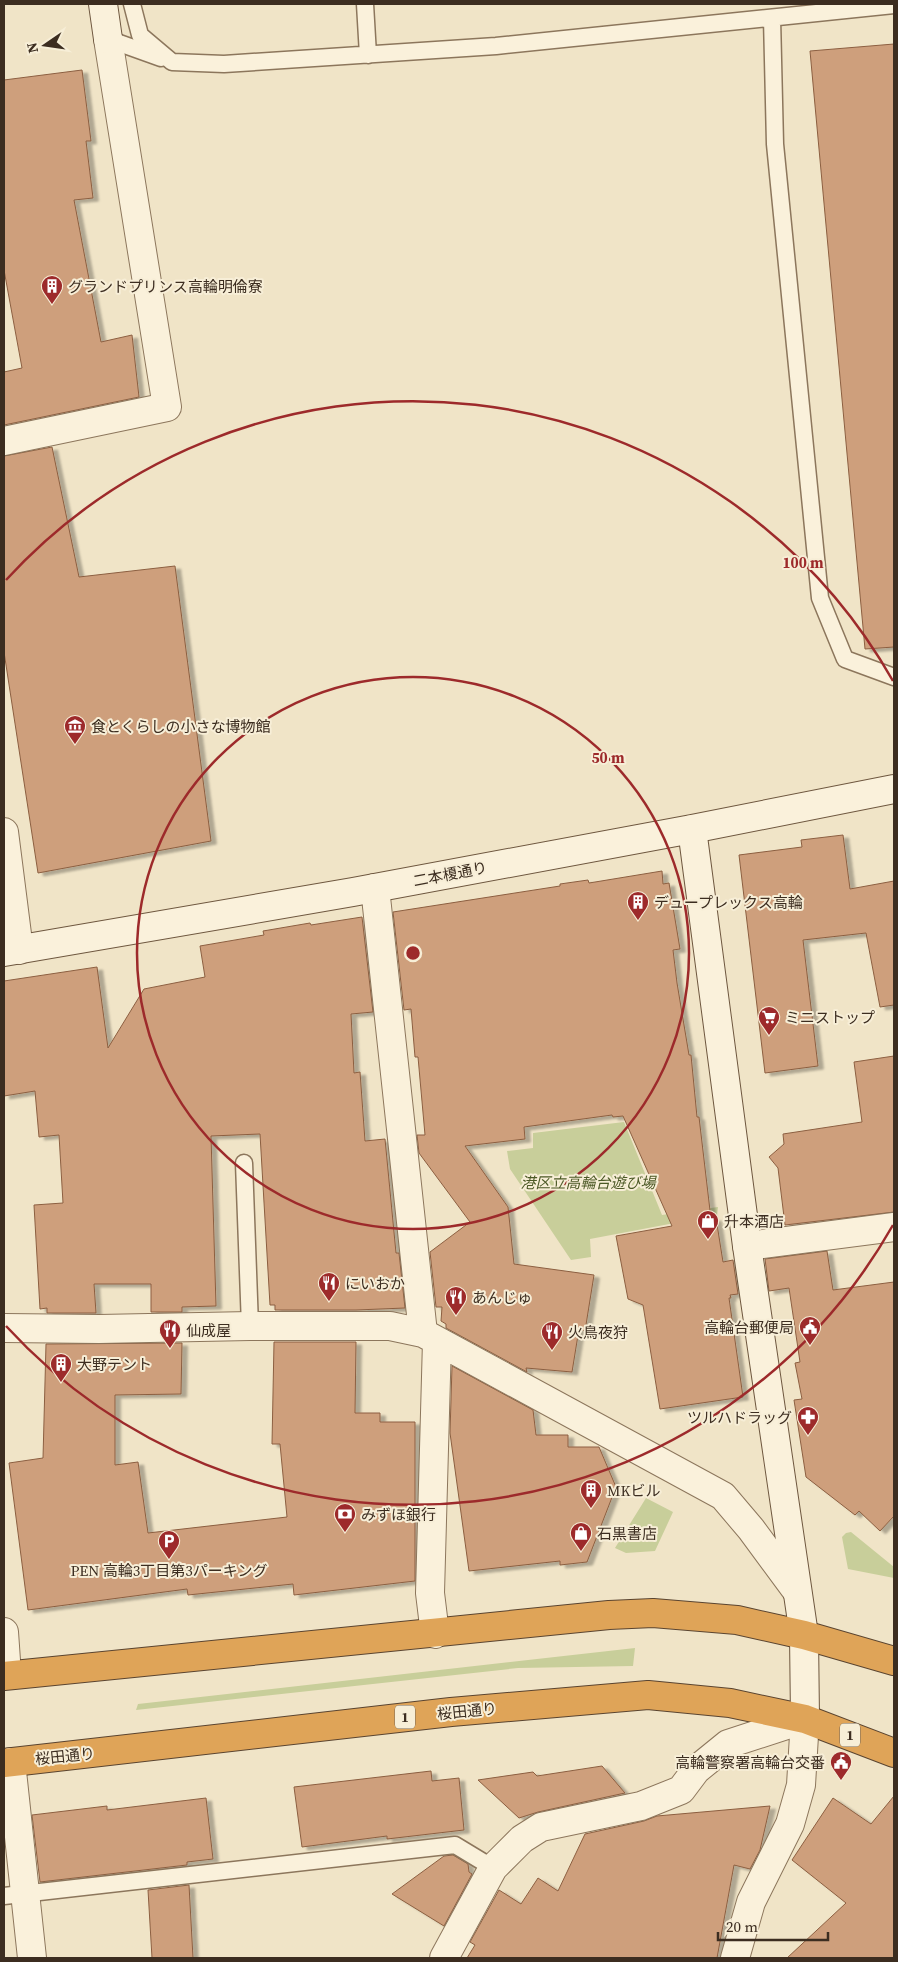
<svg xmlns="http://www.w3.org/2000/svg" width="898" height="1962" viewBox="0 0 898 1962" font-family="'Source Serif 4','Noto Sans JP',serif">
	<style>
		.green { fill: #c8ce9a }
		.building { fill: #ce9f7c; stroke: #8c5f41; filter: url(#shadow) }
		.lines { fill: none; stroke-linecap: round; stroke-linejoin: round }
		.lane-casing { stroke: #8c765c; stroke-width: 19 }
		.street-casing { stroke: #8c765c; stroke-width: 30 }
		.secondary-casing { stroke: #6e573f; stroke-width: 30 }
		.highway-casing { stroke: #5a4430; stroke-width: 30 }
		.lane { stroke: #faf1db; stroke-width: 16 }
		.street { stroke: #faf1db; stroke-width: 28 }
		.secondary { stroke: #faf1db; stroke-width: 28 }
		.highway { stroke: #dfa458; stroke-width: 28 }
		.ring { fill: none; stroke: #9d2a2b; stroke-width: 2.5 }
		.labels { text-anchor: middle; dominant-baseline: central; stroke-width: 4; stroke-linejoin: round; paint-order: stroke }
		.shield { fill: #f7eed7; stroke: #746757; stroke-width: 1 }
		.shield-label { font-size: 14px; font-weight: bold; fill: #3c2d20 }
		.poi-label { font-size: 15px; fill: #3c2d20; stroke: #f7eed7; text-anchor: start }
		.street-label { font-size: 15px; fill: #3c2d20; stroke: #f7eed7 }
		.park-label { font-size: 15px; font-style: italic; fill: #4c5926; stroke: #f7eed7 }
		.centre { fill: #9d2a2b; stroke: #f7eed7; stroke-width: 2.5 }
		.ring-label { font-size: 15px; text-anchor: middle; font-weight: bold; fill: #9d2a2b; stroke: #f7eed7; stroke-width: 4; stroke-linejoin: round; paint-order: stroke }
	</style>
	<defs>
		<filter id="shadow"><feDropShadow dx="5.5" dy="3" stdDeviation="1" flood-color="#0004"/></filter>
	</defs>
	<rect width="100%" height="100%" fill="#f0e4c7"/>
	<path class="green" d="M 624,1122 L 662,1215 L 718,1207 L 717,1215 L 590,1239 L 591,1257 L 571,1260 L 510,1169 L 507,1151 L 533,1148 L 533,1133 Z
		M 646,1498 L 673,1512 L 655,1551 L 626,1553 L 615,1548 Z
		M 851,1532 L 894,1567 L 894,1578 L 848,1569 L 842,1537 L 846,1533 Z
		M 635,1648 L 633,1666 L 518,1668 L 136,1710 L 138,1704 Z"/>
	<path class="building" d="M 894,44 L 894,647 L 865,649 L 810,51 Z
		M 82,70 L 91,141 L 86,141 L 93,198 L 74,200 L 101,342 L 132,335 L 139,397 L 4,425 L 4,372 L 22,368 L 4,270 L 4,80 Z
		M 52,447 L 79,577 L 175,566 L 211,841 L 38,873 L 4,652 L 4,456 Z
		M 843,835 L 850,889 L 894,881 L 894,1005 L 880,1007 L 866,933 L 803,940 L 818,1066 L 765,1073 L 739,855 L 802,847 L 801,840 Z
		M 662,871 L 663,884 L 669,883 L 680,949 L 673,950 L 677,983 L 689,1055 L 691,1055 L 697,1117 L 699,1117 L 711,1219 L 716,1218 L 723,1262 L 733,1260 L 738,1294 L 730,1295 L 731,1298 L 729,1298 L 743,1397 L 660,1409 L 643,1305 L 628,1299 L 616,1236 L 672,1226 L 623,1116 L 613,1117 L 612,1115 L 524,1127 L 525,1139 L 465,1146 L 508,1207 L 514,1264 L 594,1275 L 585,1331 L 579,1329 L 572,1372 L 526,1368 L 527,1372 L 446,1328 L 446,1324 L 441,1321 L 442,1307 L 436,1307 L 430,1252 L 470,1222 L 419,1153 L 417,1135 L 425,1135 L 418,1057 L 415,1057 L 411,1009 L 404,1010 L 393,912 L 560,886 L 560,884 L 588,880 L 589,883 Z
		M 362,917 L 373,1012 L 351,1014 L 354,1073 L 360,1072 L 365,1141 L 385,1139 L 396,1253 L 399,1253 L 405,1308 L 356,1310 L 275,1310 L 275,1305 L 270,1305 L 260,1134 L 211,1136 L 216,1306 L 182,1307 L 182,1312 L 151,1312 L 151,1284 L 94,1284 L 96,1313 L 47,1313 L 47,1308 L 40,1309 L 34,1205 L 63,1203 L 59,1135 L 39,1137 L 35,1091 L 4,1096 L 4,981 L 97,967 L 108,1048 L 144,989 L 205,977 L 200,946 L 264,935 L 263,931 L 310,923 L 311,925 Z
		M 894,1056 L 894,1212 L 785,1225 L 778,1168 L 769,1157 L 784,1144 L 783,1134 L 862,1122 L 854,1062 Z
		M 827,1251 L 833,1290 L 894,1282 L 894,1516 L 880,1531 L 859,1511 L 855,1515 L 806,1477 L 794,1400 L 802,1399 L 795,1363 L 800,1362 L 789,1288 L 769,1291 L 765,1259 Z
		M 274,1342 L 356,1342 L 355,1413 L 380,1413 L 380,1422 L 415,1422 L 415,1581 L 294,1595 L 293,1584 L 188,1595 L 187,1589 L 28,1610 L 9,1463 L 43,1458 L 46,1344 L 182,1343 L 181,1394 L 115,1395 L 115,1465 L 138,1462 L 148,1533 L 287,1517 L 280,1444 L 272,1444 Z
		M 452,1366 L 533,1410 L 536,1435 L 568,1435 L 568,1447 L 599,1447 L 616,1487 L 587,1562 L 560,1565 L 560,1561 L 469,1571 L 450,1433 Z
		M 602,1766 L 625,1793 L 538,1812 L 519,1818 L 478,1780 L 533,1772 L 537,1776 Z
		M 431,1771 L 432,1781 L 459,1778 L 464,1830 L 387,1839 L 387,1836 L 302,1847 L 294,1787 Z
		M 894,1796 L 894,1958 L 787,1958 L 846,1903 L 792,1860 L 833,1798 L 871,1824 Z
		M 206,1798 L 213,1859 L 187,1862 L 187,1865 L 40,1882 L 32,1815 L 107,1806 L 107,1810 Z
		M 770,1806 L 760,1850 L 750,1869 L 734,1865 L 717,1958 L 467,1958 L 475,1945 L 470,1942 L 499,1890 L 521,1904 L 538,1878 L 558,1891 L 585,1834 L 644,1821 L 657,1816 Z
		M 453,1855 L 468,1864 L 469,1872 L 472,1874 L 444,1926 L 392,1894 L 444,1856 Z
		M 189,1885 L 193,1958 L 152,1958 L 148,1890 Z"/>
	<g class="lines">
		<g class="lane-casing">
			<path id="lane" d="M 132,4 L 140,35 L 172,62 L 224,64 L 496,46 L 894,5
				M 365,4 L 368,55
				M 772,18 L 775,144 L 820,598 L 845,659 L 894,677
				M 108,39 L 161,58
				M 244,1163 L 250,1326
				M 4,1896 L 455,1845 L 493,1868"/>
		</g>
		<g class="street-casing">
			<path id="street" d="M 4,441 L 167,407 L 108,39
				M 4,832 L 19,950
				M 375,888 L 423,1333
				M 747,1246 L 894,1227
				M 4,1328 L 99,1329 L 250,1326 L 390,1326 L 423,1333 L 723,1496 L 751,1529 L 796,1590
				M 4,1632 L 7,1675
				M 435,1634 L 430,1593 L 437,1341
				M 11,1762 L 32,1958
				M 444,1958 L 493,1868 L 522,1839 L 541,1827 L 641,1806 L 681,1790 L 696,1770 L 728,1744 L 805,1719 L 801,1785 L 790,1824 L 751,1902 L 735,1958"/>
		</g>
		<g class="secondary-casing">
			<path id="secondary" d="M 103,4 L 108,39
				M 692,829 L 747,1246 L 804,1635 L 805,1719
				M 4,952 L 353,892 L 692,829 L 894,789"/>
		</g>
		<g class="highway-casing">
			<path id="highway" d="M 4,1676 L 609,1615 L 653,1613 L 737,1620 L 804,1635 L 894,1661
				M 4,1763 L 451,1712 L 648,1695 L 730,1703 L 805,1719 L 894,1753"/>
		</g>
		<use href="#lane" class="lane"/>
		<use href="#street" class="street"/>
		<use href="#secondary" class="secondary"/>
		<use href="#highway" class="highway"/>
	</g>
	<g class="ring">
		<circle cx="413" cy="953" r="276"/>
		<path d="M893 1225A552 552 0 0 1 6 1326M6 580A552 552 0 0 1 893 681"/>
	</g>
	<defs>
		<g id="building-pin" transform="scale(1.125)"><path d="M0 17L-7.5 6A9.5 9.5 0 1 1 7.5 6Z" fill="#9d2a2b" stroke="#f7eed7"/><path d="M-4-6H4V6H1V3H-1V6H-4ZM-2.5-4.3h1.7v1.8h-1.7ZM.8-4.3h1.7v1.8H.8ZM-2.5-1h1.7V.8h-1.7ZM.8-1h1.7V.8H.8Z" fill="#fff"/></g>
		<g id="museum-pin" transform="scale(1.125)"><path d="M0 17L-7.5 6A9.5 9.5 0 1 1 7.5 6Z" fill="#9d2a2b" stroke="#f7eed7"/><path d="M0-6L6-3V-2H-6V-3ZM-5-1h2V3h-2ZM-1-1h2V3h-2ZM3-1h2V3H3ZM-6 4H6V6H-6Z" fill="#fff"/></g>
		<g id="supermarket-pin" transform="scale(1.125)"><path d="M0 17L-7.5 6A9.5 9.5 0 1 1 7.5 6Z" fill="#9d2a2b" stroke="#f7eed7"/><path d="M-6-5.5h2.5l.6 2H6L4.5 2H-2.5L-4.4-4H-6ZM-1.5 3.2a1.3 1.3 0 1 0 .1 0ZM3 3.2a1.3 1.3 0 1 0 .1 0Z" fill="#fff"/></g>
		<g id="shop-pin" transform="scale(1.125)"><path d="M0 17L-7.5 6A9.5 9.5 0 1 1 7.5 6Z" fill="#9d2a2b" stroke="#f7eed7"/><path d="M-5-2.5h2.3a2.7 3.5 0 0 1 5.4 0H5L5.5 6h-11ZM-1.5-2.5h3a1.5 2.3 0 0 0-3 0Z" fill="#fff"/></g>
		<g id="restaurant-pin" transform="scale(1.125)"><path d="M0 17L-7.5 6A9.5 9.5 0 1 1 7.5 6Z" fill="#9d2a2b" stroke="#f7eed7"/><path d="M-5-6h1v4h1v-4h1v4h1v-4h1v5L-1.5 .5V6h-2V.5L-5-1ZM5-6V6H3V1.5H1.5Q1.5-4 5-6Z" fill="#fff"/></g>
		<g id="civic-pin" transform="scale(1.125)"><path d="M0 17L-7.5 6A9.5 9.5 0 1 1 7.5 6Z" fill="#9d2a2b" stroke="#f7eed7"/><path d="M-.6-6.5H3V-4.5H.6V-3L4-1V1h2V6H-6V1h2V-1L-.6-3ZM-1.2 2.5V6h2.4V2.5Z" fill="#fff"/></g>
		<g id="pharmacy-pin" transform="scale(1.125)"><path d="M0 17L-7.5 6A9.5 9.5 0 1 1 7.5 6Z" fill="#9d2a2b" stroke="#f7eed7"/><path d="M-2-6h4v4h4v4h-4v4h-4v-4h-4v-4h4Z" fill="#fff"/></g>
		<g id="bank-pin" transform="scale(1.125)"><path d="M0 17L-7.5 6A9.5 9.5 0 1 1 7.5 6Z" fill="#9d2a2b" stroke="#f7eed7"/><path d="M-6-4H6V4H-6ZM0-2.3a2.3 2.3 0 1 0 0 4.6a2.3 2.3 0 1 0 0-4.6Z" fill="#fff"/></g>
		<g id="parking-pin" transform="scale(1.125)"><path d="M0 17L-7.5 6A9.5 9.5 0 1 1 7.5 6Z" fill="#9d2a2b" stroke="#f7eed7"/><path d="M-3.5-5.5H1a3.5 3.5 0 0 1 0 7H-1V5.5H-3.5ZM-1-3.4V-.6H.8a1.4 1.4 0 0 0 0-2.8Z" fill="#fff"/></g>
	</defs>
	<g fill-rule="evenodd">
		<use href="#building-pin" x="52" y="286"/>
		<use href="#museum-pin" x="75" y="726"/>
		<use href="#building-pin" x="638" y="902"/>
		<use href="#supermarket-pin" x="769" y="1017"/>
		<use href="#shop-pin" x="708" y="1221"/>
		<use href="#restaurant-pin" x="329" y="1283"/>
		<use href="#restaurant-pin" x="456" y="1297"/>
		<use href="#civic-pin" x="810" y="1327"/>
		<use href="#restaurant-pin" x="170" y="1330"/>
		<use href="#restaurant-pin" x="552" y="1332"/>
		<use href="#building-pin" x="61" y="1364"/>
		<use href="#pharmacy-pin" x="808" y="1417"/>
		<use href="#building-pin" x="591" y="1490"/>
		<use href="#bank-pin" x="345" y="1514"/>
		<use href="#shop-pin" x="581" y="1533"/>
		<use href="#parking-pin" x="169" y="1541"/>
		<use href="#civic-pin" x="841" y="1762"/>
	</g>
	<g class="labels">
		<g class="shield">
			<rect x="395" y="1705.5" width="20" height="23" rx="4"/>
			<rect x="840" y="1723.5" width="20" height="23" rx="4"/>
		</g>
		<g class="shield-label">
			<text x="405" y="1717">1</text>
			<text x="850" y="1735">1</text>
		</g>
		<g class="poi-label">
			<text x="68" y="286">グランドプリンス高輪明倫寮</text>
			<text x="91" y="726">食とくらしの小さな博物館</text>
			<text x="654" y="902">デュープレックス高輪</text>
			<text x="785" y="1017">ミニストップ</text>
			<text x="724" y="1221">升本酒店</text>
			<text x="345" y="1283">にいおか</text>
			<text x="472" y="1297">あんじゅ</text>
			<text x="794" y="1327" text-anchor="end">高輪台郵便局</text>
			<text x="186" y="1330">仙成屋</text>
			<text x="568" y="1332">火鳥夜狩</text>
			<text x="77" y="1364">大野テント</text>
			<text x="792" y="1417" text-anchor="end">ツルハドラッグ</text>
			<text x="607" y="1490">MKビル</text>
			<text x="361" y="1514">みずほ銀行</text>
			<text x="597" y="1533">石黒書店</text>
			<text x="169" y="1570" text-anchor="middle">PEN 高輪3丁目第3パーキング</text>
			<text x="825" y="1762" text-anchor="end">高輪警察署高輪台交番</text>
		</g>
		<g class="street-label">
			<text transform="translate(450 874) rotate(-11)">二本榎通り</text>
			<text transform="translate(467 1711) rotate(-6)">桜田通り</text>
			<text transform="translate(65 1756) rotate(-6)">桜田通り</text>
		</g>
		<g class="park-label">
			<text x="588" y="1182">港区立高輪台遊び場</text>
		</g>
	</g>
	<circle cx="413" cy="953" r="8" class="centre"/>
	<g class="ring-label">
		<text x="803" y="568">100 m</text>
		<text x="608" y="763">50 m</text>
	</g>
	<rect width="898" height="1962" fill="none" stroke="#3c2d20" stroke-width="10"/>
	<g transform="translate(45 45) rotate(257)" stroke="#f7eed7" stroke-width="4" paint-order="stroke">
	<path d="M0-4L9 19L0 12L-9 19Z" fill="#3c2d20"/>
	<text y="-8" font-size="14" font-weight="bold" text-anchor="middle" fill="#3c2d20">N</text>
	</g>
	<path d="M718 1932v8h110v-8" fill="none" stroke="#3c2d20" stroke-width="2.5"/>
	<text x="726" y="1932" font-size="15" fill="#3c2d20" stroke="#f7eed7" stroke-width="4" paint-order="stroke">20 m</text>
</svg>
